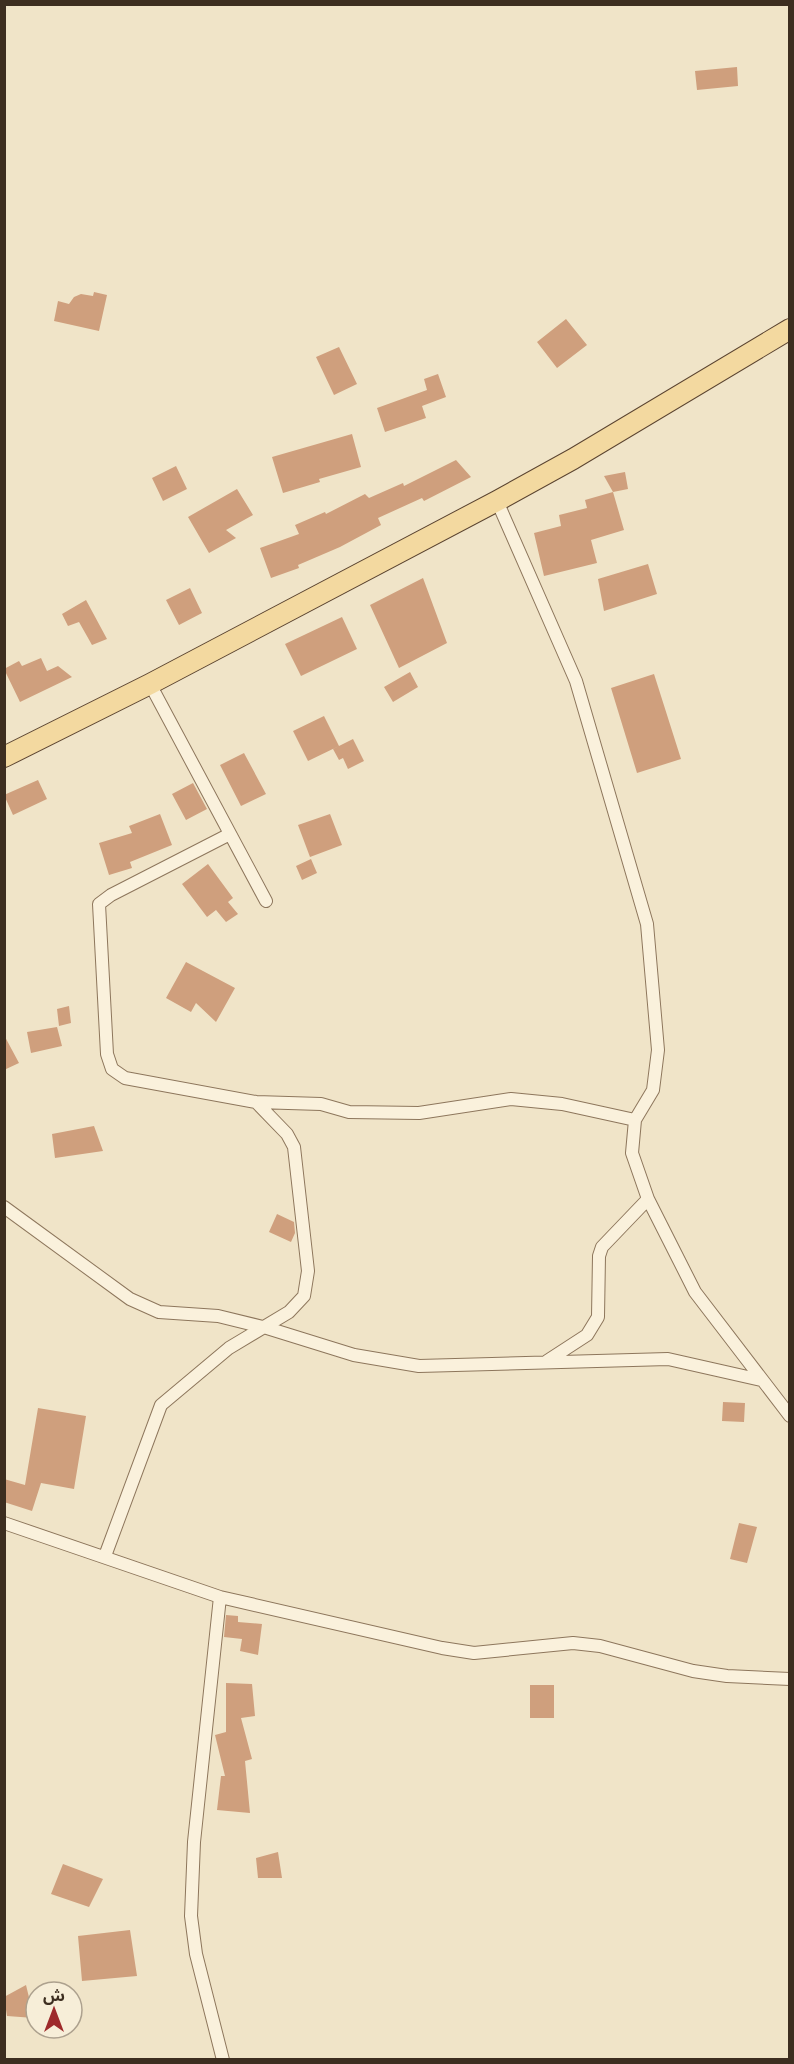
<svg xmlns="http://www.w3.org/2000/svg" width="794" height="2064" viewBox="0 0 794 2064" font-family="'Roboto Serif','Noto Sans Arabic',serif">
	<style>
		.building { fill: #cf9f7d }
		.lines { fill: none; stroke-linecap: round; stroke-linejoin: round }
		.minor-casing { stroke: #8d765c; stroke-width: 14 }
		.primary-casing { stroke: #5b4430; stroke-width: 22 }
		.minor { stroke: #faf1dc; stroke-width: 12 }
		.primary { stroke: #f3d9a0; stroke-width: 20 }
	</style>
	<rect width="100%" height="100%" fill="#f0e4c8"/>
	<path class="building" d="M 737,67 L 738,86 L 697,90 L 695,71 Z
		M 94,292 L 107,295 L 99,331 L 54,321 L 58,301 L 69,304 L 74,297 L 81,294 L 93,296 Z
		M 566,319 L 587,345 L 557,368 L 537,342 Z
		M 339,347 L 357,384 L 334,395 L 316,357 Z
		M 438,374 L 446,397 L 422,406 L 426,418 L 385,432 L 377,408 L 427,390 L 424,379 Z
		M 352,434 L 361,467 L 319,479 L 320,482 L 283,493 L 272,457 Z
		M 456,460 L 471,477 L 424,501 L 422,498 L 378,518 L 381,525 L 340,547 L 298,565 L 299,568 L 271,578 L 260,548 L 299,534 L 295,525 L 325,512 L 326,514 L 365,494 L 369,498 L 403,483 L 404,486 Z
		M 176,466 L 187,489 L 163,501 L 152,478 Z
		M 625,472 L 628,489 L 613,492 L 604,476 Z
		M 237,489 L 253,515 L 226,530 L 236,538 L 209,553 L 188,517 Z
		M 613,492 L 624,530 L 591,540 L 597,563 L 544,576 L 534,533 L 561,526 L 559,515 L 587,508 L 585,500 Z
		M 648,564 L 657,594 L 604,611 L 598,579 Z
		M 423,578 L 447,643 L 399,668 L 370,605 Z
		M 190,588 L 202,613 L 179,625 L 166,600 Z
		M 86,600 L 107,639 L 92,645 L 79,622 L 68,626 L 62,614 Z
		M 342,617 L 357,649 L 301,676 L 285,644 Z
		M 41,658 L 47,671 L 58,666 L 72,677 L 20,702 L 4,669 L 19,661 L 22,666 Z
		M 410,672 L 418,687 L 393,702 L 384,687 Z
		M 654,674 L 681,759 L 637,773 L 611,688 Z
		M 324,716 L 339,746 L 308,761 L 293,731 Z
		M 353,739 L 364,761 L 348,769 L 343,758 L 339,760 L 333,749 Z
		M 244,753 L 266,794 L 241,806 L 220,765 Z
		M 38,780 L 47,799 L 13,815 L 4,795 Z
		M 193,783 L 207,809 L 186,820 L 172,794 Z
		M 160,814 L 172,845 L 130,862 L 132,868 L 109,875 L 99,843 L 132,833 L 129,826 Z
		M 330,814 L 342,845 L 310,857 L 298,825 Z
		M 311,859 L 317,873 L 302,880 L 296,866 Z
		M 208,864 L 233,898 L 228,902 L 238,914 L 226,922 L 216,910 L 207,917 L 182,884 Z
		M 186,962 L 235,988 L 216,1022 L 196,1003 L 191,1012 L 166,998 Z
		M 69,1006 L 71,1023 L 59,1026 L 57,1009 Z
		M 57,1027 L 62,1046 L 31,1053 L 27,1032 Z
		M 4,1035 L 19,1063 L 4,1070 Z
		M 94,1126 L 103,1151 L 55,1158 L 52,1134 Z
		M 277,1214 L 294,1222 L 295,1233 L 291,1242 L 269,1232 Z
		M 723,1402 L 745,1403 L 744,1422 L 722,1421 Z
		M 38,1408 L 86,1416 L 74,1489 L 41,1483 L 32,1511 L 4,1502 L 4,1479 L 25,1485 Z
		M 739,1523 L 757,1527 L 747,1563 L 730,1559 Z
		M 226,1615 L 238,1616 L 238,1622 L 262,1624 L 258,1655 L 240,1651 L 242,1639 L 224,1637 Z
		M 226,1683 L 252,1684 L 255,1716 L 241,1718 L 252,1759 L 245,1761 L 250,1813 L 217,1810 L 221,1776 L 225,1776 L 215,1735 L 226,1732 Z
		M 530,1685 L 554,1685 L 554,1718 L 530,1718 Z
		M 278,1852 L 282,1878 L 258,1878 L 256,1858 Z
		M 63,1864 L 103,1879 L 89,1907 L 51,1894 Z
		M 130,1930 L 137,1976 L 82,1981 L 78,1936 Z
		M 26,1985 L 34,2018 L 7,2016 L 4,1997 Z"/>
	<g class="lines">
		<g class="minor-casing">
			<path id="minor" d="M 497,501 L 576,681 L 647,924 L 658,1050 L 653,1090 L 635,1120 L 632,1153 L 648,1199 L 695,1292 L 790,1416
				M 150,684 L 266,901
				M 230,834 L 111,895 L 99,904 L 107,1054 L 112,1069 L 125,1078 L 256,1102 L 321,1104 L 349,1112 L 419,1113 L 511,1099 L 562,1104 L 635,1120
				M 4,1207 L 130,1299 L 159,1312 L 218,1316 L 267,1328 L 354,1355 L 419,1366 L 668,1359 L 761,1380
				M 547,1361 L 587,1335 L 598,1317 L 599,1256 L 602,1247 L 648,1199
				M 4,1523 L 220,1597 L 442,1648 L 474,1653 L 573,1643 L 600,1646 L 693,1671 L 727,1676 L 790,1679
				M 105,1556 L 161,1405 L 229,1348 L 289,1312 L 304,1296 L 308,1271 L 294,1147 L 287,1134 L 256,1102
				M 220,1597 L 194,1842 L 191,1916 L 196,1954 L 223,2060"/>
		</g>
		<g class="primary-casing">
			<path id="primary" d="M 4,757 L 150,684 L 497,501 L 573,459 L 790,329"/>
		</g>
		<use href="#minor" class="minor"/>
		<use href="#primary" class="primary"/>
	</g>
	<rect width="794" height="2064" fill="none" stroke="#3d2e20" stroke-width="12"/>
	<g transform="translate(54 2010)"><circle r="28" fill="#f7eed8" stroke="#ada18e" stroke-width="1.5"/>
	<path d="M0-4.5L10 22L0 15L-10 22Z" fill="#9e2a2b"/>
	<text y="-9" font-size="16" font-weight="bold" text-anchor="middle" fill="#3d2e20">ش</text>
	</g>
</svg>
